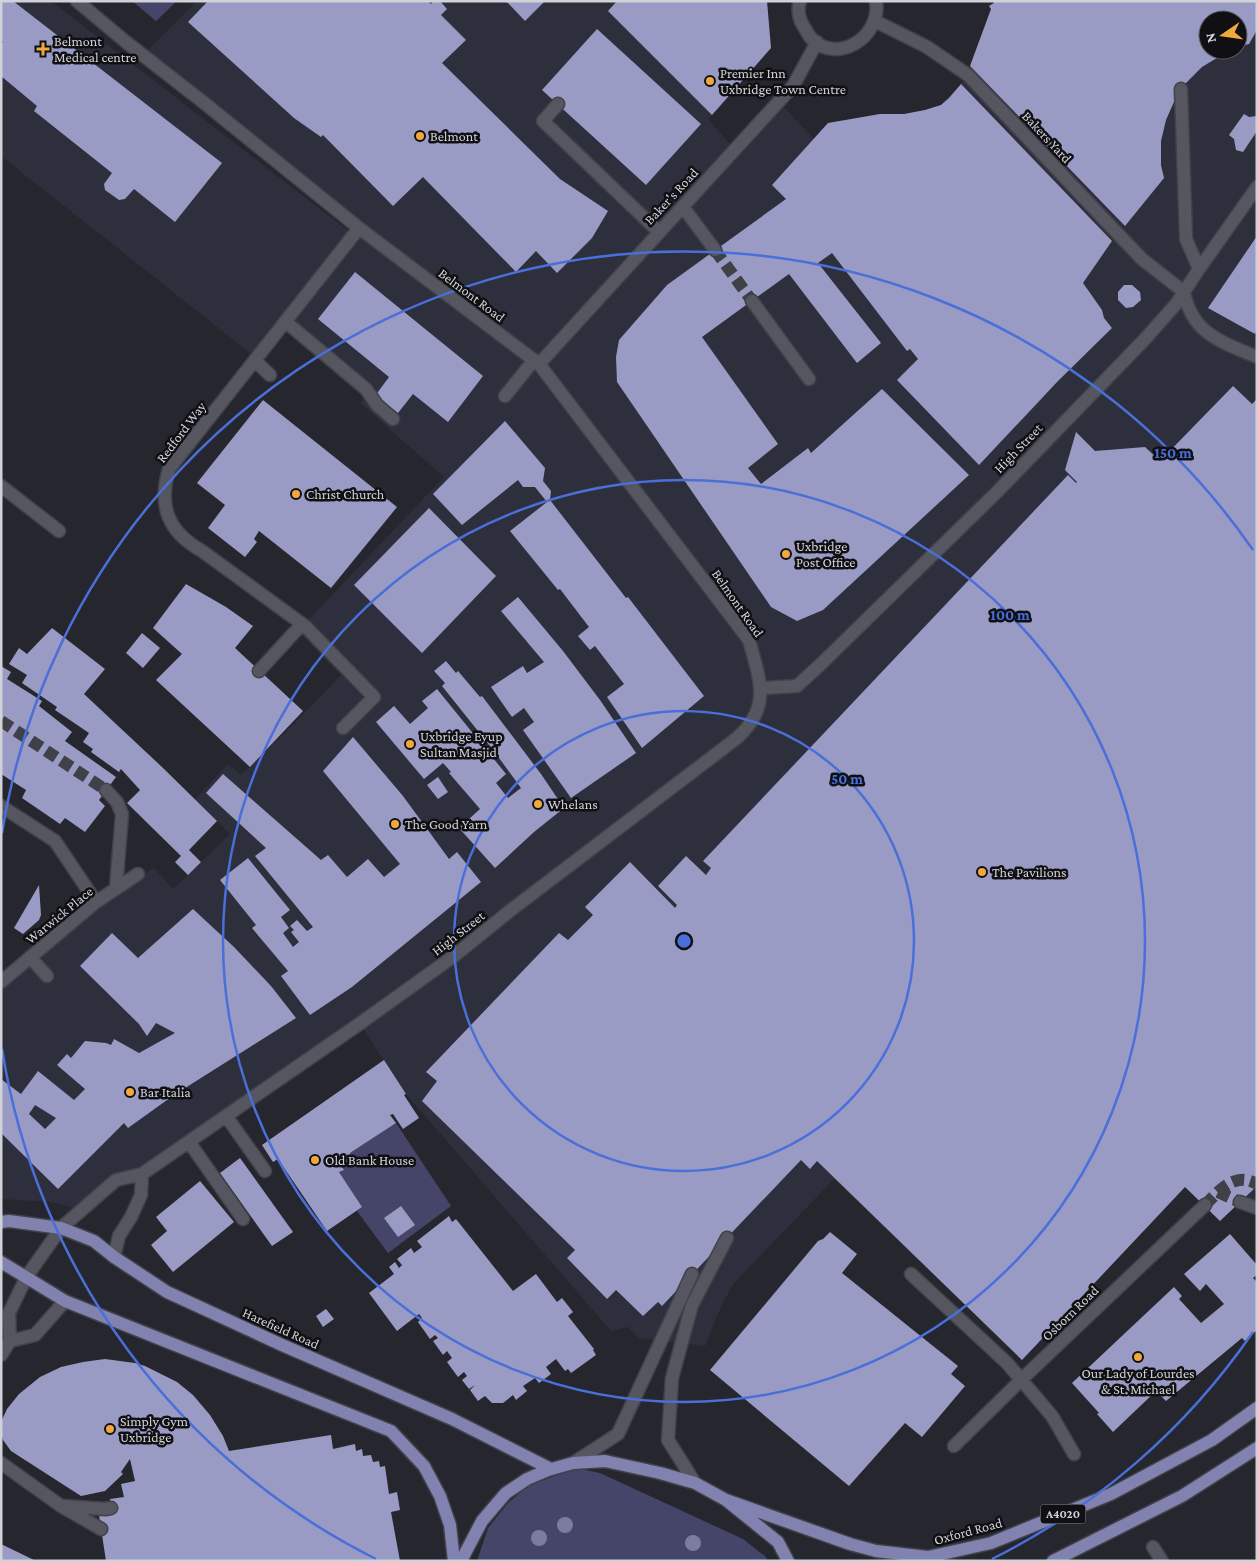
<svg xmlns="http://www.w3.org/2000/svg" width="1258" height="1562" viewBox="0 0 1258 1562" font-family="'Crimson Pro',serif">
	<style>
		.built { fill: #2e2f3d; fill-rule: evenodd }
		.green { fill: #444569 }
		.building { fill: #999bc4; fill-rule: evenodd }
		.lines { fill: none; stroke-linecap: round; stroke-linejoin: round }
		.minor-tunnel { stroke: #404048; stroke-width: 12; stroke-dasharray: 12 6; stroke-linecap: butt }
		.minor-casing { stroke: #414249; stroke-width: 15 }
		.major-casing { stroke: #414249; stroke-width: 15 }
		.minor { stroke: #55565f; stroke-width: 12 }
		.major { stroke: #8182b0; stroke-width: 12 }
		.tree { fill: #7c7d9e }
		.ring { fill: none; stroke: #4a6fd8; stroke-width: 2.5 }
		.poi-dot { fill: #efa73e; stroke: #101014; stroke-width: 2 }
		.labels { text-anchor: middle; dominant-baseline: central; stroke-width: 5; stroke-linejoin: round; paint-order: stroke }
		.shield { fill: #101014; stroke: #97989c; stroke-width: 1 }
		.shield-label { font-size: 12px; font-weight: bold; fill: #d1d2d7 }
		.poi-label { font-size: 14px; fill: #d1d2d7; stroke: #101014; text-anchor: start }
		.street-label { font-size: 14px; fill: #d1d2d7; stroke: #101014 }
		.centre { fill: #4a6fd8; stroke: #101014; stroke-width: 2.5 }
		.ring-label { font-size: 15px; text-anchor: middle; font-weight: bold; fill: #4a6fd8; stroke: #101014; stroke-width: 5; stroke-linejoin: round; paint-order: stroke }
	</style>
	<rect width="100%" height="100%" fill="#26262f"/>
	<path class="built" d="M 1,1 L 51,1 L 342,226 L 529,357 L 147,51 L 197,1 L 767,1 L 771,48 L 708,119 L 734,149 L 779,102 L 814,139 L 828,123 L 880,114 L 904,114 L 925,110 L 941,105 L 961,84 L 970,67 L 991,10 L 989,6 L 994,3 L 993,1 L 1257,1 L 1257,1203 L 1244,1197 L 1220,1221 L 1185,1187 L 1022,1360 L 834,1179 L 734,1283 L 722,1304 L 705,1346 L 639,1338 L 628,1327 L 611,1331 L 406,1094 L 362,1027 L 129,1181 L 74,1208 L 52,1202 L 1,1199 L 1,989 L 98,903 L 154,868 L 173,889 L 230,834 L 195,799 L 228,764 L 241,775 L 295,723 L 341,675 L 298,631 L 444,477 L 360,403 L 364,398 L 279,326 L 254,356 L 1,156 ZM 1208,20 L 1238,20 L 1238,50 L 1208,50 Z"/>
	<path class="green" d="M 132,1 L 177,1 L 156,21 Z
		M 396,1123 L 451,1206 L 388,1253 L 357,1211 L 362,1207 L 339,1172 L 343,1170 L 342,1167 C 353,1167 350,1160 350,1153 Z
		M 576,1468 L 600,1473 L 743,1539 L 766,1557 L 767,1561 L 477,1561 L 488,1528 L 508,1503 L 528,1486 Z"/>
	<path class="building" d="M 1,1 L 13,1 L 222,163 L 175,222 L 134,189 L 125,199 L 119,200 L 105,190 L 104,184 L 112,173 L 34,111 L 37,106 L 1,76 L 1,44 L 3,42 L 1,40 Z
		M 208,1 L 428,1 L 431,4 L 433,1 L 440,1 L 447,9 L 441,15 L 466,40 L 442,63 L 560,179 L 608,211 L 592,238 L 557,273 L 536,251 L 516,272 L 423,177 L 393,206 L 323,135 L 321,137 L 294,118 L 188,22 Z
		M 506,1 L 545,1 L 525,21 Z
		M 617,1 L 767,1 L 771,48 L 712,115 L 608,11 Z
		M 993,1 L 1257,1 L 1257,30 L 1249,44 L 1238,47 L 1238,20 L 1208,20 L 1208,50 L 1230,50 L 1202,67 L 1185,84 L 1177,95 L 1166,120 L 1161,141 L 1161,165 L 1164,178 L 1125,226 L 970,66 L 991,9 L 989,6 L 994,3 Z
		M 597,29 L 701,124 L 646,185 L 542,90 Z
		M 961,84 L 1112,241 L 1083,283 L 1102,310 L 1104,318 L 1112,328 L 1058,381 L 979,465 L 897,380 L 918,359 L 910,349 L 907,351 L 832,253 L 818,263 L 881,343 L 857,363 L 789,274 L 702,337 L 778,444 L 748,468 L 761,484 L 808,448 L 811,453 L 882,389 L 969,475 L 823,610 L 797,621 L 771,607 L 617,382 L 616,357 L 619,340 L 667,285 L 786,199 L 772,185 L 828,123 L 880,114 L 904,114 L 925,110 L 941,105 L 949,98 Z
		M 1244,114 L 1249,117 L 1257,116 L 1257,131 L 1243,152 L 1236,150 L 1234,139 L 1229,135 Z
		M 1257,236 L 1257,330 L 1255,334 L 1208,308 Z
		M 355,272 L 483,376 L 448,422 L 413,394 L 398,413 L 375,396 L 389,377 L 318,319 Z
		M 1124,285 L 1132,285 L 1140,292 L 1141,300 L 1133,307 L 1126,308 L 1118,300 L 1118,292 Z
		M 1233,386 L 1252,404 L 1257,399 L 1257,1186 L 1220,1221 L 1185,1187 L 1022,1360 L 817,1161 L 810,1169 L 801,1160 L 662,1306 L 658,1302 L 643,1316 L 616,1290 L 607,1299 L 567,1258 L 575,1250 L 422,1101 L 437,1081 L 426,1072 L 559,933 L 568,940 L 593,915 L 585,907 L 630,862 L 675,908 L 677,905 L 658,886 L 686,856 L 706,875 L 711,868 L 703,861 L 1068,475 L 1076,483 L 1077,482 L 1065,470 L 1076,432 L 1095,451 L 1145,447 L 1160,461 Z
		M 263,400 L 397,507 L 331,588 L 259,531 L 254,539 L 257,542 L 245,557 L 208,528 L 225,505 L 197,483 Z
		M 505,421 L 545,468 L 543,481 L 551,491 L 550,500 L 626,598 L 628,597 L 704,696 L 642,748 L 607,697 L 624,684 L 595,646 L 590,650 L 578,636 L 589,627 L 560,589 L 558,590 L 510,531 L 547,502 L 535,487 L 523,487 L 518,480 L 462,525 L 433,494 Z
		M 429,508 L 496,576 L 422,653 L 354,585 Z
		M 186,584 L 226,607 L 253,626 L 235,648 L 303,711 L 250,767 L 156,680 L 182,654 L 153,628 Z
		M 518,597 L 563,651 L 600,700 L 636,753 L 571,798 L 523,730 L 534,722 L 524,708 L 512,717 L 491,687 L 523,666 L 527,673 L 544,662 L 501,611 Z
		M 52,628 L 105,669 L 84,694 L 162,767 L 217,821 L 189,850 L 201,862 L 188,875 L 175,862 L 181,856 L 127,803 L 140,790 L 121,769 L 119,772 L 91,752 L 93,749 L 83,742 L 89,733 L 55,710 L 57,707 L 22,683 L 27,675 L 9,664 L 19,648 L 27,654 Z
		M 142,633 L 160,648 L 143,668 L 126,653 Z
		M 446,661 L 456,673 L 458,671 L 480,697 L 482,696 L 541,774 L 564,808 L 534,832 L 495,868 L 459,828 L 480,809 L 449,773 L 451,772 L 443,763 L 424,779 L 376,722 L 394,706 L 410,724 L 428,708 L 422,701 L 437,689 L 506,774 L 496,783 L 508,798 L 521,788 L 494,751 L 442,686 L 445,683 L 434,671 Z
		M 1,666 L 11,672 L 7,679 L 42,701 L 39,706 L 72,732 L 65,741 L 116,777 L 99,800 L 105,806 L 85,832 L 65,818 L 60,824 L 22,798 L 26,790 L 1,774 Z
		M 353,737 L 403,796 L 449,859 L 457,852 L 481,882 L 352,987 L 310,1015 L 281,976 L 288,971 L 252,928 L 256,925 L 220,880 L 248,858 L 290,910 L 281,917 L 289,928 L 283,933 L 293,947 L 299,942 L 291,932 L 294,930 L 290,926 L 297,920 L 307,931 L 313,927 L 255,856 L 266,848 L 206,793 L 223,774 L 321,860 L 328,855 L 347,877 L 368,859 L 384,877 L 400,864 L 323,771 Z
		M 438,777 L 448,792 L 438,799 L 427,785 Z
		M 39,885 L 41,915 L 39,920 L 23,934 L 14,928 Z
		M 193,909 L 234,947 L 271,986 L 296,1018 L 174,1095 L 128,1128 L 124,1123 L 58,1189 L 1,1133 L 1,1079 L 21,1094 L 38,1071 L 74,1100 L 85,1089 L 57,1065 L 67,1054 L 71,1058 L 85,1041 L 106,1043 L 111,1045 L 114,1039 L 139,1053 L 175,1033 L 156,1023 L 147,1036 L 139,1024 L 80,966 L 112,933 L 138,958 ZM 35,1105 L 56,1118 L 45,1129 L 29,1114 Z
		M 384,1060 L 406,1094 L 404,1095 L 419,1118 L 403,1129 L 393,1114 L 390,1115 L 396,1123 L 350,1153 L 352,1159 L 350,1163 L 346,1167 L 342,1167 L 344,1170 L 339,1172 L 362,1207 L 327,1231 L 278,1159 L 273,1162 L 262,1145 Z
		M 240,1158 L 293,1232 L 272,1246 L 220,1173 Z
		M 200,1181 L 234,1222 L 173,1272 L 151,1245 L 167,1231 L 156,1217 Z
		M 401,1206 L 415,1225 L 398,1237 L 384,1218 Z
		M 449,1216 L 452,1222 L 456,1219 L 513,1291 L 536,1274 L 557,1302 L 562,1298 L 573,1312 L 568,1316 L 594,1349 L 593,1350 L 596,1355 L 571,1373 L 568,1369 L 565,1371 L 556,1359 L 546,1367 L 551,1374 L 539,1383 L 535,1378 L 523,1386 L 527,1391 L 516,1400 L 513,1395 L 503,1403 L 492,1403 L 485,1396 L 478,1401 L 470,1390 L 475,1385 L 469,1389 L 462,1380 L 467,1376 L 464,1372 L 458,1377 L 447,1362 L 452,1358 L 447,1351 L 443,1355 L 433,1341 L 438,1338 L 435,1335 L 430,1339 L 418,1322 L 422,1318 L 419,1314 L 397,1331 L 369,1293 L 394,1274 L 389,1267 L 395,1262 L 399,1268 L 402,1265 L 397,1259 L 411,1248 L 414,1253 L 422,1247 L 417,1241 Z
		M 830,1232 L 857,1254 L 842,1273 L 958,1366 L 951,1374 L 965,1386 L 922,1437 L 905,1423 L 849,1486 L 710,1370 L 818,1241 L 823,1239 Z
		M 1230,1234 L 1257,1265 L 1257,1275 L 1253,1278 L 1257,1282 L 1257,1330 L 1245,1341 L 1242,1338 L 1166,1401 L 1156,1391 L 1113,1432 L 1097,1414 L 1099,1413 L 1072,1383 L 1174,1287 L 1182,1296 L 1179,1299 L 1201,1323 L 1224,1304 L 1206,1284 L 1200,1291 L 1184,1274 Z
		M 326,1309 L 334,1319 L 323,1327 L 316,1316 Z
		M 105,1359 L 135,1363 L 145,1366 L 177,1382 L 193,1395 L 210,1415 L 223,1436 L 229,1451 L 331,1435 L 333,1449 L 355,1444 L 356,1451 L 362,1449 L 363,1456 L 371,1455 L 373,1462 L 379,1461 L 380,1467 L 385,1466 L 389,1494 L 397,1492 L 400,1510 L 391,1512 L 400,1561 L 106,1561 L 99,1515 L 112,1513 L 110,1499 L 124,1497 L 121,1484 L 135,1481 L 130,1459 L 121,1472 L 123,1474 L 105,1491 L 81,1496 L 11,1451 L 3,1440 L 1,1433 L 1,1422 L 7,1409 L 19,1394 L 40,1377 L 61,1367 L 83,1362 Z
		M 1,1544 L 36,1561 L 1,1561 Z"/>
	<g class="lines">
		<path class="minor-tunnel" d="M 715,250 L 752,301
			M 1,721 L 106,790
			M 1218,1192 L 1240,1202
			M 1205,1205 C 1215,1195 1229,1178 1245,1180 C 1249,1180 1253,1182 1257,1184"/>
		<g class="minor-casing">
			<path id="minor" d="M 800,1 C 797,9 799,20 804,27 C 806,30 808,34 810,37 C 835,66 882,38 876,1
				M 875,21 L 927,47 L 968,75 L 1119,235 L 1142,259 L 1184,292
				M 1181,89 L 1186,239 L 1199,269
				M 558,104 L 543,121 L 659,232
				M 683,207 L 715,250
				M 1184,292 C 1192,334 1222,342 1257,357
				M 752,301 L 809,379
				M 286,322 L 366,389 L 377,405 L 393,419
				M 255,361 L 270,375
				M 539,364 L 793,86 L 817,42
				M 505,396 L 534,360
				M 1,486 L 59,531
				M 259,671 L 302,624
				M 765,688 L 797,686 L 822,663 L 997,492 L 1145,339 L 1176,304 L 1199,269 L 1257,187
				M 343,728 L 374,697 L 305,626 L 202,551 C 168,532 158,506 169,469 L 359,228
				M 106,790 L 117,802 L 122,814 L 116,888
				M 1,806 L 55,841 L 96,902
				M 30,957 L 47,976
				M 1,982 L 96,902 L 138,874
				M 226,1116 L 265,1171
				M 189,1142 L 243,1219
				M 1240,1202 L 1257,1208
				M 114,1257 L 119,1236 L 131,1217 L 141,1195 L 142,1174
				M 911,1274 L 1007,1363 L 1052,1416 L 1074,1454
				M 10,1341 L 35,1335 L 65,1301
				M 1,1355 L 10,1341 L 9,1313 L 27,1276 L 61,1228 L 116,1180 L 142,1174 L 362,1022 L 454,956 L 511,910 L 737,738 C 772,706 760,681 749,640 L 539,364 L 359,228 L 203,102 L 126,42 L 77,1
				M 954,1446 L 1022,1379 L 1205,1205
				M 1,1463 L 61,1506 L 101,1529
				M 573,1463 L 618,1434 L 692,1274
				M 695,1483 L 668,1440 L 672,1378 L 692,1305 L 727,1238
				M 63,1506 L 105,1509 L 111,1508
				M 1153,1547 L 1162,1561"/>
		</g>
		<g class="major-casing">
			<path id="major" d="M 1,1222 L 9,1221 L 61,1228 L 94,1241 L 114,1257 L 167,1292 L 282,1345 L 452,1419 L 551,1469
				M 1,1262 L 65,1301 L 391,1431 L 424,1466 L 440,1496 L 450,1525 L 454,1561
				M 726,1500 L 850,1544 L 876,1551 L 928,1557 L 991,1543 L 1111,1494 L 1212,1440 L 1257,1408
				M 461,1561 L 482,1521 L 506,1493 L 527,1479 L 548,1470 L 573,1463 L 605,1461 L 660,1473 L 695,1483 L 726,1500 L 778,1542 L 788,1561
				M 1053,1561 L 1182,1496 L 1257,1448"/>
		</g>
		<use href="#minor" class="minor"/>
		<use href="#major" class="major"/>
	</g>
	<g class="tree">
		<circle cx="565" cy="1525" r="8"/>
		<circle cx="539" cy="1538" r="8"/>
		<circle cx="693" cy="1543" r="8"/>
	</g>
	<g class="ring">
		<circle cx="684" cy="941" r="230"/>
		<circle cx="684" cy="941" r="461"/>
		<path d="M1253 1332A691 691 0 0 1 992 1559M376 1559A691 691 0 0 1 2 1049M2 833A691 691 0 0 1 1253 550"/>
	</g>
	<g class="poi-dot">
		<path d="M40.5 41.5h5v5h5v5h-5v5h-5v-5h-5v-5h5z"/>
		<circle cx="710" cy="81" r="5"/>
		<circle cx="420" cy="136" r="5"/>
		<circle cx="296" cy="494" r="5"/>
		<circle cx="786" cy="554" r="5"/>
		<circle cx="410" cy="744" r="5"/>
		<circle cx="538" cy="804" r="5"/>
		<circle cx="395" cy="824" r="5"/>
		<circle cx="982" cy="872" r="5"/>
		<circle cx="130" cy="1092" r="5"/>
		<circle cx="315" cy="1160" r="5"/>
		<circle cx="1138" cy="1357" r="5"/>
		<circle cx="110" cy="1429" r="5"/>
	</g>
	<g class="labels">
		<rect class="shield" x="1040.5" y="1504.5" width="45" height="19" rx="4"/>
		<g class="shield-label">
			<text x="1063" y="1514">A4020</text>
		</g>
		<g class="poi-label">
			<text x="54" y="41">Belmont<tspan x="54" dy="16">Medical centre</tspan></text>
			<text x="720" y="73">Premier Inn<tspan x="720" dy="16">Uxbridge Town Centre</tspan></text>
			<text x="430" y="136">Belmont</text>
			<text x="306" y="494">Christ Church</text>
			<text x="796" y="546">Uxbridge<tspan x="796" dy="16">Post Office</tspan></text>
			<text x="420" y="736">Uxbridge Eyup<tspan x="420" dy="16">Sultan Masjid</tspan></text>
			<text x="548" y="804">Whelans</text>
			<text x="405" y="824">The Good Yarn</text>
			<text x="992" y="872">The Pavilions</text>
			<text x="140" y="1092">Bar Italia</text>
			<text x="325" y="1160">Old Bank House</text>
			<text x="1138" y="1373" text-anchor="middle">Our Lady of Lourdes<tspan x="1138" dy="16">&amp; St. Michael</tspan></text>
			<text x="120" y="1421">Simply Gym<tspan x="120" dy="16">Uxbridge</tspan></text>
		</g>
		<g class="street-label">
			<text transform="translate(1047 137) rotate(47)">Bakers Yard</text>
			<text transform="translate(671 196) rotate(-47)">Baker's Road</text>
			<text transform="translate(472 295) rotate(37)">Belmont Road</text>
			<text transform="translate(181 432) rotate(-53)">Redford Way</text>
			<text transform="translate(1018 448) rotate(-46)">High Street</text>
			<text transform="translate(738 603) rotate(55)">Belmont Road</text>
			<text transform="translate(59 915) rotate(-39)">Warwick Place</text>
			<text transform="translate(458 933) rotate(-38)">High Street</text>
			<text transform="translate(1070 1313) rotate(-44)">Osborn Road</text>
			<text transform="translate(281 1328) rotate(24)">Harefield Road</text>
			<text transform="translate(968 1531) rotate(-15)">Oxford Road</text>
		</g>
	</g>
	<circle cx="684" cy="941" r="8" class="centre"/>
	<g class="ring-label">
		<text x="1173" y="458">150 m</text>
		<text x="1010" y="620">100 m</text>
		<text x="847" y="784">50 m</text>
	</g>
	<rect width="1258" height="1562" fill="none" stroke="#d1d2d7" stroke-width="5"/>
	<g transform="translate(1223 35) rotate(257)"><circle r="24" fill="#101014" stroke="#5d5e62"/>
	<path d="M0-4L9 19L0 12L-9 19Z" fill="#efa73e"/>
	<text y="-8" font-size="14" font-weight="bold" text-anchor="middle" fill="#d1d2d7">N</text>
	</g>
</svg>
